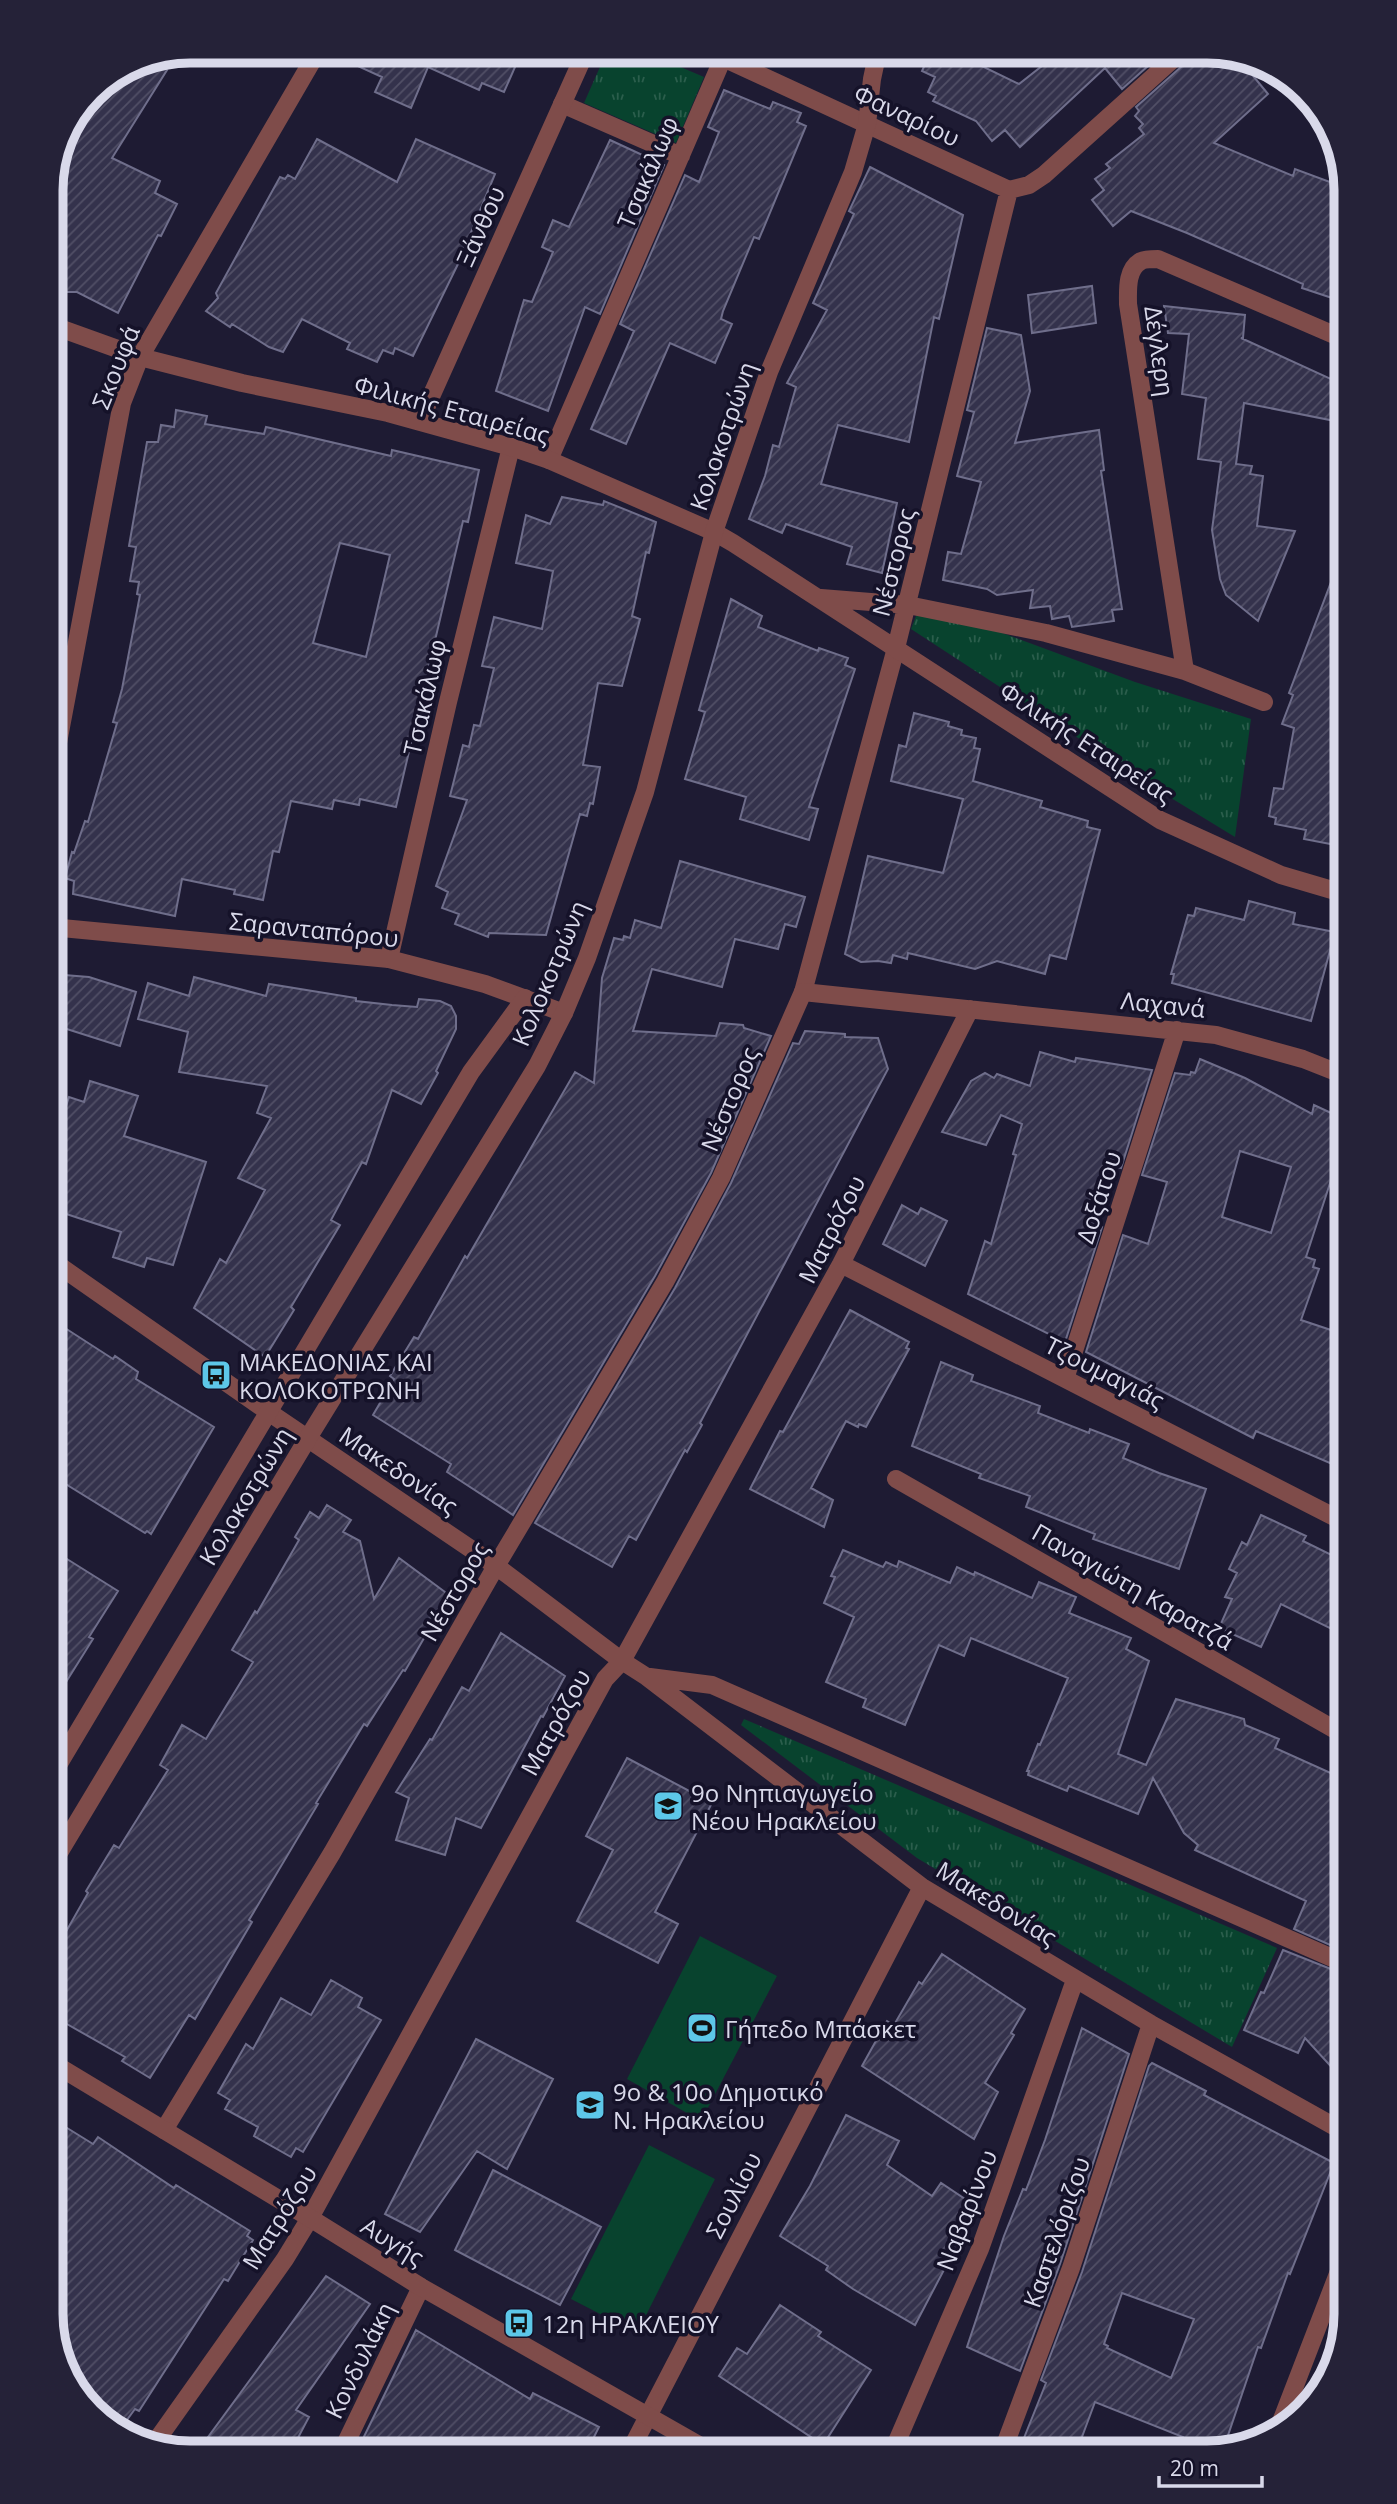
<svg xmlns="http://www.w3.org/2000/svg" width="1397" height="2504" viewBox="0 0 1397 2504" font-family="'Open Sans',sans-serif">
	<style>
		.grass { fill: url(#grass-tufts) }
		.garden { fill: #08432e }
		.building { fill: url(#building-hatch); stroke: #6f6e8b; stroke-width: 2; fill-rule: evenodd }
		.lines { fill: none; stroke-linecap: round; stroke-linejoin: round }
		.pedestrian { stroke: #7f4c4a; stroke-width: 18 }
		.minor { stroke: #7f4c4a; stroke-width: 18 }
		.tertiary { stroke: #7f4c4a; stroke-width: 18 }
		.labels { text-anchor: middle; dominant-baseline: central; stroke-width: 7; stroke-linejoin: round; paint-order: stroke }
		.street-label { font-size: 24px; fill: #d9d9ea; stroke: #151229 }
		.poi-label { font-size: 24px; fill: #d9d9ea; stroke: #151229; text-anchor: start }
		.rim { fill: none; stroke: #d9d9ea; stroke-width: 9 }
	</style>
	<defs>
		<pattern id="grass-tufts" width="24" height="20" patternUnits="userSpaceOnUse" patternTransform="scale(1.75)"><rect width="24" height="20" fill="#08432e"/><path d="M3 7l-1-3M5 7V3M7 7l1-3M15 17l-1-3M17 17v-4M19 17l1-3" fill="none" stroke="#2b5e4c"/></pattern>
		<pattern id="building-hatch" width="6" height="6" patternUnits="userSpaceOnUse" patternTransform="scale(1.75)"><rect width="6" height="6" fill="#34324c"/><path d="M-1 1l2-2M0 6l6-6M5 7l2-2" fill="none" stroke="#514f66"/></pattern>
	</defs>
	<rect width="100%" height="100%" fill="#1e1b33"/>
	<path class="grass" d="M 607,51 L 643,51 L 704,77 L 676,143 L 584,103 Z
		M 921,603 L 1135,682 L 1251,719 L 1235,837 L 1158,790 L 911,629 Z
		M 744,1719 L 1277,1948 L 1232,2047 L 917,1858 L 741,1725 Z"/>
	<path class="garden" d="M 700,1936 L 777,1976 L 701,2121 L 627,2079 Z
		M 649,2145 L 715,2179 L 637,2333 L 571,2299 Z"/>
	<path class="building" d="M 387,51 L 522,51 L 504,92 L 482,83 L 479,90 L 428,67 L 411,108 L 375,92 L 382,77 L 351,63 Z
		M 931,51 L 951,51 L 1019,84 L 1061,51 L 1165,51 L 1122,89 L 1105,68 L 1020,147 L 1005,130 L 992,141 L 976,121 L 933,101 L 936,96 L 928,92 L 935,77 L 922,71 Z
		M 1193,51 L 1217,51 L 1231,67 L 1240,60 L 1268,94 L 1214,143 L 1293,176 L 1295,169 L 1346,188 L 1346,280 L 1338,300 L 1302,288 L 1303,284 L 1187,233 L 1131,211 L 1113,226 L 1092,200 L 1104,190 L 1095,179 L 1110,168 L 1106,164 L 1144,134 L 1139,128 L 1143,124 L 1135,116 L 1139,111 L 1136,107 L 1190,59 Z
		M 149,59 L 167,70 L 112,158 L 160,181 L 155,193 L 177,204 L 161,236 L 158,235 L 118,313 L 77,292 L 64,292 L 53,288 L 52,273 L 65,249 L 51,241 L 51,181 L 62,136 L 92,91 L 137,61 Z
		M 724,90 L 770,109 L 773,102 L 801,113 L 797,122 L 806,126 L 759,239 L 754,237 L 723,311 L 721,319 L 732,324 L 715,363 L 670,343 L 626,444 L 591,429 L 634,331 L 620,324 L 685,175 L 699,182 L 719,132 L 708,127 Z
		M 317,139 L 397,182 L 416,139 L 495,174 L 458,264 L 413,356 L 395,348 L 393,354 L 383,350 L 377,362 L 347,349 L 350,343 L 302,319 L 283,352 L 269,347 L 232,324 L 230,327 L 206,311 L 218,298 L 216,293 L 280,177 L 285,179 L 288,175 L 295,179 Z
		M 610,140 L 664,165 L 600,314 L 585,307 L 548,411 L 496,391 L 524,300 L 532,302 L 553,252 L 542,247 L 553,220 L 569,227 Z
		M 870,167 L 963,215 L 939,319 L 934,317 L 909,442 L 838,425 L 821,484 L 897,503 L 882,573 L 847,564 L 852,547 L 786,524 L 782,533 L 749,519 L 765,476 L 773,445 L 779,447 L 796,387 L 787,383 L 827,310 L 813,303 L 854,214 L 849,211 Z
		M 1092,286 L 1096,323 L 1032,333 L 1028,295 Z
		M 1164,306 L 1245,315 L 1243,338 L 1241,338 L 1342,384 L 1341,392 L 1344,394 L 1335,421 L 1244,403 L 1236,464 L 1252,466 L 1250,474 L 1263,476 L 1257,526 L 1295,531 L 1258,621 L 1226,595 L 1220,579 L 1212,530 L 1221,462 L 1198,459 L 1206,398 L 1182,394 L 1189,334 L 1168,333 Z
		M 987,328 L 1021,335 L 1030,391 L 1015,443 L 1099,430 L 1104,470 L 1101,471 L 1122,609 L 1112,610 L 1114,621 L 1072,627 L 1069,616 L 1052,619 L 1050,606 L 1030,608 L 1033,590 L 997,595 L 987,589 L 943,580 L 948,552 L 961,554 L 981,482 L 957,476 L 974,412 L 967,410 Z
		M 176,410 L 207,416 L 205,424 L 264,434 L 266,427 L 391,456 L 392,450 L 479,470 L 468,522 L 463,521 L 396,807 L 360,799 L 359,805 L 334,800 L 332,809 L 291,801 L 279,852 L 273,851 L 263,900 L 234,894 L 235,890 L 182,879 L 175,916 L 73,894 L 74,881 L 65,878 L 72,852 L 74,853 L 85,821 L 88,822 L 117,723 L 113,722 L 122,689 L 140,595 L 137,594 L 139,582 L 130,581 L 136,547 L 129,546 L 147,442 L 158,442 L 161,425 L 174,427 ZM 340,543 L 390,555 L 366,657 L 313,643 Z
		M 562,497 L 603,505 L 604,501 L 656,522 L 649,553 L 646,552 L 632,616 L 640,619 L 622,686 L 598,683 L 583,765 L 600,767 L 593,804 L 590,803 L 587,816 L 580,814 L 546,935 L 489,933 L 488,937 L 455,924 L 459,914 L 442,908 L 448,892 L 436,886 L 467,800 L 450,796 L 463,745 L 469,747 L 474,725 L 480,726 L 494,668 L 482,666 L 494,617 L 542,629 L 553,571 L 516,563 L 526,515 L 550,524 Z
		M 1344,548 L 1346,549 L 1346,721 L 1333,759 L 1343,761 L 1336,804 L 1346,806 L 1346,847 L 1304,839 L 1306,830 L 1275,824 L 1276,818 L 1269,816 L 1274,788 L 1283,789 L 1294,728 L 1282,724 L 1293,695 L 1289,693 Z
		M 731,599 L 762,616 L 758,627 L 818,651 L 819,648 L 848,658 L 845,665 L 855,669 L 809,807 L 818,809 L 809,840 L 740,819 L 746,797 L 685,779 L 705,712 L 699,710 Z
		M 914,713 L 949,722 L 948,726 L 962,730 L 961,735 L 976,738 L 974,748 L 980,749 L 973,781 L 1042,801 L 1040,807 L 1088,821 L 1087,827 L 1100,830 L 1066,959 L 1050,955 L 1045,974 L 997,961 L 975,969 L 908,953 L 907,959 L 893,955 L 891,963 L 878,961 L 861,962 L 845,954 L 868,856 L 943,873 L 963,799 L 891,781 L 899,745 L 906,747 Z
		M 680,861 L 805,897 L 796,927 L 785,924 L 778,949 L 735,939 L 722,987 L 652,969 L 633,1031 L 716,1036 L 720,1023 L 743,1025 L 744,1028 L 771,1036 L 711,1173 L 655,1276 L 513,1515 L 447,1472 L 451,1464 L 373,1415 L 394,1379 L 390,1376 L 414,1337 L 418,1339 L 465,1256 L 467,1258 L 575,1072 L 594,1083 L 602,978 L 614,938 L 623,940 L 624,936 L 630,938 L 635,920 L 661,928 Z
		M 1249,901 L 1295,913 L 1293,924 L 1335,932 L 1311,1021 L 1172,983 L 1174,974 L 1171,974 L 1188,915 L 1194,916 L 1196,908 L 1244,920 Z
		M 64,975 L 89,977 L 136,992 L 120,1046 L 51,1024 L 51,979 L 64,980 Z
		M 194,977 L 266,996 L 269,984 L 356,998 L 356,1001 L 392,1005 L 417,1007 L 419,999 L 440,1001 L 451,1006 L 456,1016 L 456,1029 L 436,1071 L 438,1073 L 421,1104 L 392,1090 L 366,1164 L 362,1162 L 331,1220 L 340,1225 L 291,1307 L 294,1310 L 265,1357 L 194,1308 L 220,1259 L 226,1263 L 265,1190 L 238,1178 L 271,1118 L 257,1113 L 267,1086 L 179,1072 L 188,1032 L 138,1019 L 148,983 L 189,996 Z
		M 805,1031 L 845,1034 L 845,1037 L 878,1038 L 888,1069 L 700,1423 L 702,1425 L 687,1452 L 685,1450 L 636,1540 L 629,1536 L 612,1567 L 535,1523 L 675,1288 L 731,1183 L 793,1043 L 799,1044 Z
		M 1040,1052 L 1075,1062 L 1076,1058 L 1152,1070 L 1121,1168 L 1106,1164 L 1088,1222 L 1102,1227 L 1065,1342 L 968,1294 L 985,1241 L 991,1244 L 1016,1155 L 1013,1154 L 1022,1124 L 1001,1115 L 986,1145 L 942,1132 L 971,1081 L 985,1073 L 994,1078 L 997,1074 L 1030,1086 Z
		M 1200,1059 L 1245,1078 L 1312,1114 L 1314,1105 L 1346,1120 L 1346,1134 L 1306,1257 L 1315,1260 L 1313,1267 L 1319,1269 L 1301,1320 L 1346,1335 L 1346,1470 L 1256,1431 L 1253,1438 L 1086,1352 L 1123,1235 L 1148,1244 L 1167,1182 L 1142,1175 L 1175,1073 L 1190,1075 L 1191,1072 L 1195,1073 ZM 1240,1151 L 1291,1167 L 1271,1233 L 1222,1217 Z
		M 90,1081 L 138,1096 L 124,1136 L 206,1162 L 173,1265 L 147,1258 L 144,1267 L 113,1257 L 121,1232 L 51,1209 L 51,1105 L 65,1109 L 69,1097 L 84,1102 Z
		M 902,1205 L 918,1214 L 921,1208 L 947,1221 L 925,1266 L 883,1244 Z
		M 850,1310 L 909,1342 L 906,1348 L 909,1349 L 866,1427 L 859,1424 L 858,1427 L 846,1421 L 811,1488 L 833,1500 L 824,1527 L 750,1489 L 780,1431 L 783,1432 Z
		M 51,1319 L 113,1359 L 115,1356 L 138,1372 L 136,1379 L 214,1427 L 151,1534 L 147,1531 L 145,1533 L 51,1475 Z
		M 941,1362 L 973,1375 L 971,1381 L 1040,1406 L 1038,1413 L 1089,1433 L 1090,1429 L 1129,1444 L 1123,1458 L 1159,1473 L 1206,1489 L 1179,1569 L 1093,1539 L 1095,1534 L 1026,1507 L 1030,1496 L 979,1478 L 981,1474 L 912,1446 Z
		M 327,1505 L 351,1520 L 343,1532 L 360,1541 L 374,1599 L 399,1558 L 449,1595 L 405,1671 L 403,1670 L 367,1726 L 364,1724 L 316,1803 L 318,1804 L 249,1920 L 252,1922 L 195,2019 L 189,2015 L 150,2078 L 122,2061 L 125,2057 L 51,2015 L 51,1958 L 88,1893 L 86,1891 L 114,1845 L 119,1848 L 168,1770 L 160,1765 L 182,1725 L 206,1739 L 253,1662 L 232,1650 L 255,1611 L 257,1613 L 299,1540 L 295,1537 L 310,1512 L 319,1518 Z
		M 1261,1515 L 1306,1536 L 1303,1541 L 1346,1562 L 1346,1636 L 1281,1604 L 1261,1647 L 1219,1628 L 1232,1599 L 1225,1597 L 1237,1573 L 1229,1569 L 1242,1542 L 1247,1545 Z
		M 51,1549 L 118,1591 L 89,1637 L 93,1639 L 51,1706 Z
		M 843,1550 L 883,1567 L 886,1562 L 897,1567 L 899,1561 L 950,1583 L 957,1567 L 974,1575 L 975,1572 L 1032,1598 L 1039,1582 L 1076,1597 L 1069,1613 L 1131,1638 L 1126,1649 L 1149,1661 L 1118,1754 L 1146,1765 L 1176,1699 L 1244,1719 L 1245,1725 L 1279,1739 L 1275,1748 L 1346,1780 L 1346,1952 L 1294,1929 L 1306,1901 L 1195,1850 L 1198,1845 L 1184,1833 L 1153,1778 L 1138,1814 L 1069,1786 L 1067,1791 L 1028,1775 L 1029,1771 L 1027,1771 L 1038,1744 L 1040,1745 L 1068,1678 L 971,1638 L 964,1656 L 939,1645 L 905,1725 L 863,1707 L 866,1699 L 826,1682 L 854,1617 L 824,1603 L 835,1577 L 831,1576 Z
		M 501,1633 L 565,1676 L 543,1717 L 541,1716 L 481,1828 L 456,1818 L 445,1855 L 396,1840 L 409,1798 L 396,1792 L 430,1739 L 432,1740 L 462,1687 L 469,1691 Z
		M 627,1758 L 712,1803 L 655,1912 L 678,1924 L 658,1963 L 577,1921 L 613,1850 L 586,1836 Z
		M 1283,1950 L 1346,1975 L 1346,2083 L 1305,2038 L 1298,2053 L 1244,2030 L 1261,1992 L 1264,1993 Z
		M 942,1954 L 1025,2009 L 1011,2033 L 1014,2035 L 985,2083 L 998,2092 L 974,2139 L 862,2066 L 887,2021 L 894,2025 L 919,1982 L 922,1984 Z
		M 331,1980 L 362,1998 L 358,2007 L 381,2020 L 303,2152 L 296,2148 L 291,2157 L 254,2136 L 258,2127 L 225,2109 L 230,2100 L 218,2093 L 246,2044 L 253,2049 L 281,1998 L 311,2015 Z
		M 1082,2028 L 1129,2054 L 1060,2264 L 1020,2371 L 967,2347 L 1004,2236 L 1023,2189 L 1026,2190 L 1045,2140 Z
		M 476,2039 L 553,2079 L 507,2169 L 477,2151 L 420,2232 L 385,2214 Z
		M 1152,2063 L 1206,2091 L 1204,2095 L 1334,2163 L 1290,2274 L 1288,2273 L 1261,2348 L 1258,2347 L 1223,2450 L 1202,2453 L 1180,2445 L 1183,2437 L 1095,2402 L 1076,2453 L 1018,2453 L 1046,2383 L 1041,2380 L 1082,2272 L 1149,2066 ZM 1122,2293 L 1194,2319 L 1171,2378 L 1107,2348 L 1108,2346 L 1104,2344 Z
		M 846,2115 L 899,2141 L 887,2165 L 932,2196 L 941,2183 L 977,2207 L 915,2325 L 853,2289 L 826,2270 L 828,2266 L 780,2236 L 810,2186 Z
		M 51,2118 L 93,2144 L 98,2137 L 174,2188 L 176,2185 L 250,2231 L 247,2236 L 253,2240 L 228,2281 L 224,2279 L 139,2411 L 135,2409 L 118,2432 L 112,2430 L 62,2368 L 51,2314 Z
		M 493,2170 L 601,2227 L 560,2305 L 455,2250 Z
		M 326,2276 L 370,2304 L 296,2410 L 309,2417 L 290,2453 L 220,2453 L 203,2444 Z
		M 780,2305 L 821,2332 L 818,2336 L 871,2370 L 823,2445 L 719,2376 L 737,2348 L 747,2354 Z
		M 416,2330 L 530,2399 L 533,2393 L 599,2427 L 586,2453 L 356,2453 Z"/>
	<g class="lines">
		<path class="pedestrian" d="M 562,104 L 681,156
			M 549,460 L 723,58
			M 389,959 L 448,702 L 511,447
			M 803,992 L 896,648"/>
		<path class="minor" d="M 708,51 L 1009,190
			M 1009,190 L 1029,185 L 1044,175 L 1182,51
			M 51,325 L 140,357 L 242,383 L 388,413 L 511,447 L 549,460 L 714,532 L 733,543 L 1160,820 L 1281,875 L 1332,890 L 1346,891
			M 420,421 L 586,51
			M 821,598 L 908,605 L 1046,633 L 1185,671 L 1264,702
			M 896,648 L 1009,190
			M 1185,671 L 1128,304 C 1128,291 1126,269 1141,261 C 1145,259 1153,259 1158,259 L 1346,340
			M 51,780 L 122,403 L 140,357 L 318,51
			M 51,927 L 389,959 L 485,984 L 564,1013
			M 51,1260 L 270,1413 L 496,1566 L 622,1661 L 647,1677 L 922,1887 L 1151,2024 L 1346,2133
			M 841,1264 L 1346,1523
			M 1065,1379 L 1177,1030
			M 896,1479 L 1346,1736
			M 650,1677 L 712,1685 L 1346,1964
			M 164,2130 L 332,1853 L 496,1566 L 665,1282 L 721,1178 L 803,992 L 1216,1035 L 1303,1059 L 1346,1076
			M 1279,2427 L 1346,2253
			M 154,2444 L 285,2259 L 310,2218 L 605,1679 L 622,1661 L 841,1264 L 970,1009
			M 341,2453 L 421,2287
			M 629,2453 L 922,1887
			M 892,2453 L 980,2249 L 1075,1980
			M 1002,2453 L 1071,2268 L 1151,2024"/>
		<path class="tertiary" d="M 51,1777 L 471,1072 L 525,998
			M 51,1866 L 308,1438 L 537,1066 L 564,1013 L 587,958 L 645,792 L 714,532 L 769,372 L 853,172 L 867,124 L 872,79 L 878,51
			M 51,2062 L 310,2218 L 421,2287 L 713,2453"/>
	</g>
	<defs>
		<g id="bus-square" transform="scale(1.575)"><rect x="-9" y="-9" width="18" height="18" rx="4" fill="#5dc7e8" stroke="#151229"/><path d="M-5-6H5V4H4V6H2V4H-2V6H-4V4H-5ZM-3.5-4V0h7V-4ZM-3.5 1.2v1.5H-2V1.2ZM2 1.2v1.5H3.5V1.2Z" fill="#111"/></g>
		<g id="school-square" transform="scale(1.575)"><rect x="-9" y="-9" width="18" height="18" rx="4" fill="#5dc7e8" stroke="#151229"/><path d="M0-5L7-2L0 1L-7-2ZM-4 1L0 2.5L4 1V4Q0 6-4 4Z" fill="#111"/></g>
		<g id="stadium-square" transform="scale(1.575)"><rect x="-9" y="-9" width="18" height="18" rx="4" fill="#5dc7e8" stroke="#151229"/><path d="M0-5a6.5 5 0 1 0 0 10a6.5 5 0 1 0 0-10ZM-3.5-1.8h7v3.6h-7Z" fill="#111"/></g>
	</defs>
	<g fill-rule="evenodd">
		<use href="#bus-square" x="216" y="1375"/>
		<use href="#school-square" x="668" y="1806"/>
		<use href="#stadium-square" x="702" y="2028"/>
		<use href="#school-square" x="590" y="2105"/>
		<use href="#bus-square" x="519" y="2323"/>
	</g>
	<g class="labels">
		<g class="street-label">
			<text transform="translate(907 115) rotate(25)">Φαναρίου</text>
			<text transform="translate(647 172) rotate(-67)">Τσακάλωφ</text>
			<text transform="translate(480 226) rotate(-66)">Ξάνθου</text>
			<text transform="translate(1160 351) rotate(82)">Δέγλερη</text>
			<text transform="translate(115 367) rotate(-68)">Σκουφά</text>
			<text transform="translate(452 409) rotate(15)">Φιλικής Εταιρείας</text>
			<text transform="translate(722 436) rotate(-71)">Κολοκοτρώνη</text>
			<text transform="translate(893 562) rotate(-76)">Νέστορος</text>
			<text transform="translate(424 697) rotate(-77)">Τσακάλωφ</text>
			<text transform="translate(1087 742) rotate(33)">Φιλικής Εταιρείας</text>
			<text transform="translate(314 929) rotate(6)">Σαρανταπόρου</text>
			<text transform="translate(549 973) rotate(-67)">Κολοκοτρώνη</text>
			<text transform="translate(1163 1004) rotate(6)">Λαχανά</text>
			<text transform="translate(729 1099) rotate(-67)">Νέστορος</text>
			<text transform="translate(1098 1197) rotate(-72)">Δοξάτου</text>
			<text transform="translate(831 1229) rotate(-63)">Ματρόζου</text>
			<text transform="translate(1105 1372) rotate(27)">Τζουμαγιάς</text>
			<text transform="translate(399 1470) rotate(34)">Μακεδονίας</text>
			<text transform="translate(245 1496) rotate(-59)">Κολοκοτρώνη</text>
			<text transform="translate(1133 1586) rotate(30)">Παναγιώτη Καρατζά</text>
			<text transform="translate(454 1591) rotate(-60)">Νέστορος</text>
			<text transform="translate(555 1722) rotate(-61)">Ματρόζου</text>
			<text transform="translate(997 1903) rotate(32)">Μακεδονίας</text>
			<text transform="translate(733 2195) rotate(-63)">Σουλίου</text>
			<text transform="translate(966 2210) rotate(-69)">Ναβαρίνου</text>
			<text transform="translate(279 2217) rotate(-58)">Ματρόζου</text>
			<text transform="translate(1056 2232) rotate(-71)">Καστελόριζου</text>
			<text transform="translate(393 2241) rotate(32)">Αυγής</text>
			<text transform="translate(359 2360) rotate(-64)">Κονδυλάκη</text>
		</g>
		<g class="poi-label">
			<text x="239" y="1361">ΜΑΚΕΔΟΝΙΑΣ ΚΑΙ<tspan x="239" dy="28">ΚΟΛΟΚΟΤΡΩΝΗ</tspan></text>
			<text x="691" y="1792">9ο Νηπιαγωγείο<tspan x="691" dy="28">Νέου Ηρακλείου</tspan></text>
			<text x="725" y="2028">Γήπεδο Μπάσκετ</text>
			<text x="613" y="2091">9ο &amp; 10ο Δημοτικό<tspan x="613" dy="28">Ν. Ηρακλείου</tspan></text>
			<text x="542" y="2323">12η ΗΡΑΚΛΕΙΟΥ</text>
		</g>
	</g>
	<path d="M0 0H1397V2504H0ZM190 63H1207A127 127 0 0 1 1334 190V2314A127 127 0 0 1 1207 2441H190A127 127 0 0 1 63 2314V190A127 127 0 0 1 190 63Z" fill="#252238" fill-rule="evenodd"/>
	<path class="rim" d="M190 63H1207A127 127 0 0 1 1334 190V2314A127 127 0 0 1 1207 2441H190A127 127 0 0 1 63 2314V190A127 127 0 0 1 190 63Z"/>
	<path d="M1159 2476v10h103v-10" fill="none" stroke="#d9d9ea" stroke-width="3.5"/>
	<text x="1170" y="2476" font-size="21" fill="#d9d9ea" stroke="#151229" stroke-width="5" paint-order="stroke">20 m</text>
</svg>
